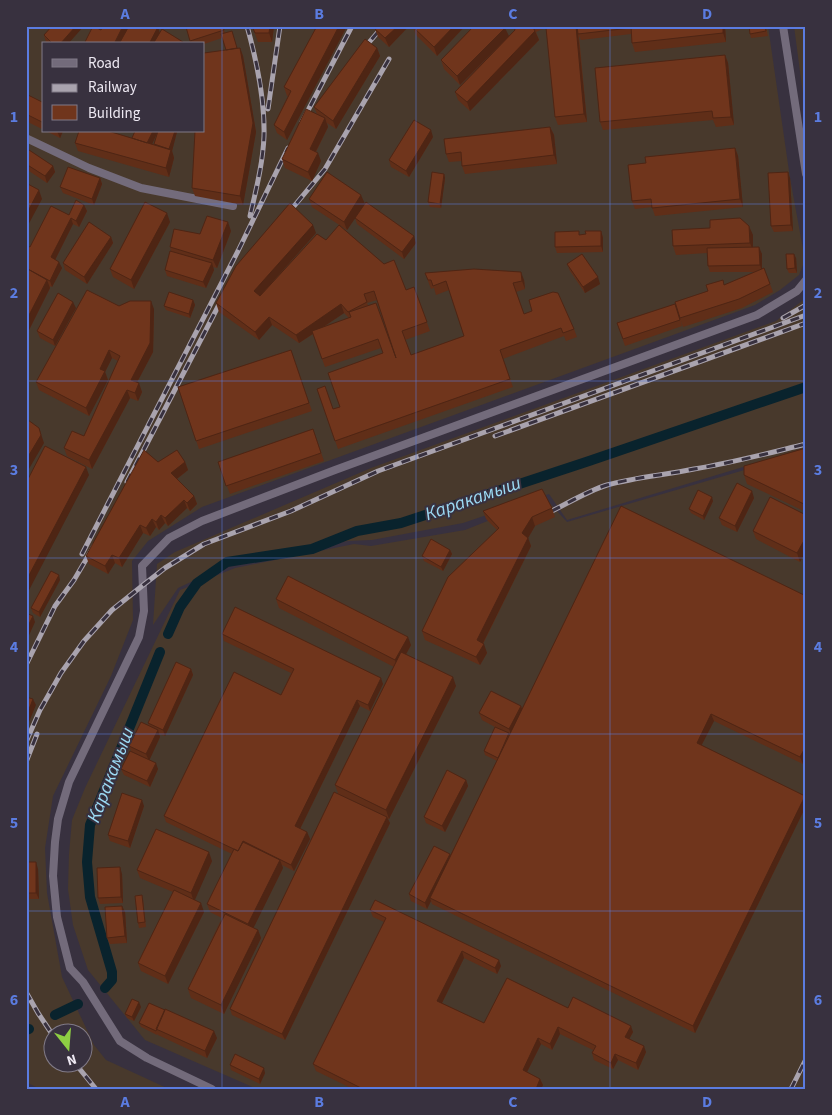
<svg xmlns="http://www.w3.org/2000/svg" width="832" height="1115" viewBox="0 0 832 1115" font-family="'Source Sans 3',sans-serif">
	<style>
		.industrial { fill: #48392c; fill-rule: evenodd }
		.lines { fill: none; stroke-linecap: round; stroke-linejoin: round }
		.canal { stroke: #09232d; stroke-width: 10 }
		.minor { stroke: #736b7b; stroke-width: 8 }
		.rail-casing { stroke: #a9a3ae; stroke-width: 5 }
		.rail { stroke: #38313f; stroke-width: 3; stroke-dasharray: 9; stroke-linecap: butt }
		.wall { fill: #602e18; fill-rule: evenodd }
		.shaded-wall { fill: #4e2514 }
		.building { fill: #70351c; stroke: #4e2514 }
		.grid { fill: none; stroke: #5b7ce0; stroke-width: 1; stroke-opacity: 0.55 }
		.labels { text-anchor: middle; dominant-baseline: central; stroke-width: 4; stroke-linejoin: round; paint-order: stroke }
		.water-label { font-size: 19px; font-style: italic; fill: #9bd9f3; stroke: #38313f }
		.neatline { fill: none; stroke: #5b7ce0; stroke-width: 2 }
		.grid-label { font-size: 16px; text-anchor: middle; font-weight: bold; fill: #5b7ce0 }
	</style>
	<rect width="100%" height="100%" fill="#38313f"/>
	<path class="industrial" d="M 26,26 L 768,26 L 790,178 L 805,260 L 799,275 L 780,290 L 755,305 L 202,507 L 148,541 L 132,561 L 133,620 L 111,676 L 53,796 L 45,848 L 47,893 L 62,977 L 94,1045 L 106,1060 L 169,1089 L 40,1089 L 26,1082 ZM 44,44 L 204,44 L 204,131 L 44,131 ZM 52,1032 L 82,1032 L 82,1062 L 52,1062 Z
		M 794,26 L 806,26 L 806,117 Z
		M 806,298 L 806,448 L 567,520 L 549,494 L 463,523 L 372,540 L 348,541 L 229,564 L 178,588 L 153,625 L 157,564 L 175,552 L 371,468 L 776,321 Z
		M 806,452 L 806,1089 L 257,1089 L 145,1040 L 88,970 L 73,925 L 68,889 L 69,854 L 72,820 L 85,788 L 180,590 L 235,568 L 354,544 L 371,546 L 465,530 L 545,498 L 567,522 Z"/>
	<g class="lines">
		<path class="canal" d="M 168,634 L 180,607 L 197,583 L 227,562 L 312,549 L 357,531 L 401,523 L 589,461 L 806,387
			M 105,988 L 112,980 L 112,972 L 90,897 L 87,862 L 90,825 L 160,652
			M 55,1015 L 78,1004
			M 26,1030 L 29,1029"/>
		<path class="minor" d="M 783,26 L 806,174
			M 26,138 L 89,168 L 141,188 L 233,206
			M 212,1089 L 147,1058 L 120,1041 L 83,982 L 70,968 L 57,917 L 53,876 L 55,842 L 58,819 L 69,782 L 139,637 L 144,611 L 142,566 L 169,538 L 202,521 L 335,470 L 757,315 L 797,291 L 806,280"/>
		<g class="rail-casing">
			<path id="rail" d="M 247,26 C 257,62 265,99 264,136 C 263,163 256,190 250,216
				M 360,53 L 383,26
				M 268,109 L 280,26
				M 302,122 L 352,26
				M 285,217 L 325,169 L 389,59
				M 783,318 L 806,305
				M 495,436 L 806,323
				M 127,482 L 224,295
				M 552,511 C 570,502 588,491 607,485 C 636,477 665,475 694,469 C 732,463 769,453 806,444
				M 82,554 L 238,251 L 288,148
				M 26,665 L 55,606 L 74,580 L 94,546
				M 26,742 L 40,710 L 61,673 L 84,641 L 112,610 L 142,586 L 165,568 L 204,544 L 291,511 L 378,471 L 806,315
				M 26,762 L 37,734
				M 26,992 L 38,1013 L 52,1034
				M 74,1062 L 96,1089
				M 791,1089 L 806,1059"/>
		</g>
		<use href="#rail" class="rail"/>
	</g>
	<path class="wall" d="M 223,26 L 225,33 L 237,48 L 240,48 L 243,56 L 256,132 L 243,205 L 195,196 L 192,188 L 226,50 L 222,38 L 204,44 L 191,44 L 186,27 Z
		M 252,26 L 274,26 L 272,42 L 258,42 Z
		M 317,26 L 347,26 L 287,140 L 277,133 L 274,125 L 288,96 L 287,96 L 284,87 Z
		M 409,26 L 389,47 L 378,37 L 375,29 Z
		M 414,26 L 465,26 L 437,56 L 416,35 L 413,27 Z
		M 513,26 L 549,26 L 536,32 L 539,40 L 470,111 L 458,100 L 455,92 L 515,30 Z
		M 577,26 L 725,26 L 726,42 L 635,52 L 632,43 L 631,34 L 581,40 L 579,36 L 587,122 L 558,125 L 555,117 L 578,31 Z
		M 766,26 L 768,36 L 751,38 L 750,34 Z
		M 44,35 L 68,44 L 48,44 L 46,42 Z
		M 509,36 L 460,85 L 444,69 L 441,60 Z
		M 377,48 L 380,56 L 336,129 L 327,123 L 328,127 L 316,152 L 321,161 L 312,181 L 285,168 L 282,159 L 317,114 L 314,107 Z
		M 725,55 L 728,63 L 734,125 L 716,127 L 713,120 L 603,130 L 600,122 Z
		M 26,94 L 44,103 L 44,130 L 26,121 Z
		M 550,127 L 554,135 L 557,164 L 465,174 L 462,166 L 462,161 L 449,162 L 446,154 Z
		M 46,131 L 63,131 L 60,138 Z
		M 79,131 L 108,131 L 132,138 L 135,131 L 177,131 L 172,151 L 174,158 L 169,177 L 78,151 L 75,143 ZM 158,131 L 154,144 L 152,144 Z
		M 433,137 L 409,177 L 391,167 L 389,160 Z
		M 26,148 L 53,166 L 55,172 L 47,183 L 26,169 Z
		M 735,148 L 738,156 L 743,207 L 655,216 L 652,207 L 635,209 L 632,201 L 646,163 Z
		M 444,174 L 445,178 L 441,208 L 430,207 L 428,202 Z
		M 100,178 L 102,184 L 94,205 L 63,193 L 60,187 Z
		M 790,178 L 793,231 L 774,232 L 771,226 Z
		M 309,199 L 365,204 L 360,210 L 416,243 L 404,259 L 357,224 L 355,218 L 347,230 L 312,207 Z
		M 84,205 L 87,211 L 79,227 L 73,224 L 55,260 L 62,268 L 52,287 L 50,286 L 50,288 L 26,336 L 26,245 L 30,247 L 69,215 Z
		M 170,222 L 134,289 L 113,277 L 110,269 Z
		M 231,231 L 217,268 L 213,267 L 214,270 L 206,288 L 167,276 L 165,270 L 171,251 L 170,247 L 200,234 Z
		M 601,231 L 603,238 L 603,252 L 557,253 L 555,247 L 580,235 L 586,234 Z
		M 316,233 L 260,296 L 326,240 L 406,290 L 414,287 L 430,331 L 405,340 L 411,355 L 464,336 L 449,290 L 436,295 L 434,288 L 431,289 L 425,273 L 524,280 L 525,289 L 516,292 L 524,314 L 574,329 L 577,337 L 566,341 L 564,336 L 503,359 L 513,387 L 338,449 L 317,389 L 333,409 L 340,407 L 383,353 L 381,348 L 325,367 L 313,334 L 299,343 L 272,325 L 259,340 L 219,312 L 216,303 ZM 377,300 L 396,358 L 367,303 ZM 344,313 L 349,318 L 322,328 Z
		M 753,235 L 753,248 L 762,254 L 762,269 L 764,268 L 773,292 L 742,308 L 683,327 L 681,321 L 682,326 L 625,346 L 617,323 L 675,304 L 725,285 L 755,272 L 710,272 L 708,266 L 707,253 L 676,255 L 673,246 Z
		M 111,237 L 113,243 L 87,284 L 65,270 L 63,263 Z
		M 796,258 L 797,273 L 789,273 L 787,269 Z
		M 567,264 L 600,284 L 585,293 L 570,271 Z
		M 193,300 L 195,305 L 190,318 L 166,310 L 164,306 Z
		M 119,306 L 154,309 L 153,352 L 137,382 L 142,392 L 138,401 L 130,398 L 92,469 L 67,456 L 64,448 L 84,436 L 118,361 L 112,358 L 105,372 L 108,380 L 89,416 L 39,390 L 36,382 Z
		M 76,308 L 55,346 L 40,338 L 37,331 Z
		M 291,350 L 312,411 L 199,449 L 178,387 Z
		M 313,429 L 324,461 L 230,494 L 218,462 Z
		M 806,448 L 806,512 L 747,484 L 744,475 Z
		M 158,462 L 185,462 L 188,470 L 177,479 L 194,496 L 197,504 L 190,511 L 187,508 L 168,526 L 165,523 L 159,530 L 156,527 L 150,536 L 143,533 L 122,567 L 115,563 L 108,574 L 89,564 L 86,556 Z
		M 754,498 L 737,532 L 722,525 L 719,518 Z
		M 713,501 L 704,520 L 691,513 L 689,509 Z
		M 552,508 L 555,517 L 535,526 L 528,538 L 531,546 L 483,644 L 487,653 L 480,665 L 425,640 L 422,631 L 497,530 L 486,519 L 483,511 Z
		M 806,515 L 800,562 L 756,539 L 753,531 Z
		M 450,550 L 452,554 L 443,571 L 424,561 L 422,556 Z
		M 60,580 L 40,617 L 33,613 L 31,608 Z
		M 806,596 L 803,764 L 714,721 L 701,746 L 805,796 L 806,806 L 695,1033 L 432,904 L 431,901 L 427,909 L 411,901 L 409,894 L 450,856 L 497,761 L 485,755 L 484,751 L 495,727 L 482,720 L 479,713 L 521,706 L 522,709 Z
		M 276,599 L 411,645 L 406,654 L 456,686 L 389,819 L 387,818 L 390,823 L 285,1040 L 232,1015 L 230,1009 L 338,793 L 335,785 L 394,667 L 279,608 Z
		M 222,634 L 383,684 L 370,711 L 360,706 L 300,829 L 307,832 L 310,839 L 294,871 L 282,865 L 283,868 L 253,928 L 258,930 L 261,938 L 224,1014 L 191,998 L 188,989 L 222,918 L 210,912 L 207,904 L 232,854 L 166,822 L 164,816 L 281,695 L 291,673 L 224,641 Z
		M 191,669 L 193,675 L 165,736 L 159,734 L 160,737 L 149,760 L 158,769 L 150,787 L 124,775 L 121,769 L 131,751 L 129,746 L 149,726 L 148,723 Z
		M 466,780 L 468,786 L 445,832 L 426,823 L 424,817 Z
		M 144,806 L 130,848 L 110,841 L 108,835 Z
		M 212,861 L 194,900 L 204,912 L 168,984 L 141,971 L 138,963 L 173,892 L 140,878 L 137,870 Z
		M 26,862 L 38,869 L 39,899 L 26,899 Z
		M 122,874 L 123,903 L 100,904 L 98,898 Z
		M 143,899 L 146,927 L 139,928 L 138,923 Z
		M 122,906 L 125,912 L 127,943 L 110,944 L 107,938 Z
		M 370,910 L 501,966 L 497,974 L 464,958 L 442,1003 L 484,1023 L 568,1008 L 633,1032 L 629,1039 L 646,1052 L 638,1070 L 618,1060 L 613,1069 L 594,1060 L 592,1053 L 593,1050 L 560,1034 L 552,1050 L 541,1044 L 527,1072 L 540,1079 L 543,1085 L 541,1089 L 353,1089 L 316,1071 L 313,1064 L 384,922 L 373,917 Z
		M 141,1007 L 134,1021 L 127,1018 L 125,1014 Z
		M 139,1023 L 217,1038 L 207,1058 L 158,1035 L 158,1034 L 157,1035 L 141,1027 Z
		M 230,1065 L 265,1073 L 260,1084 L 231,1070 Z"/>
	<path class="shaded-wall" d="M 76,26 L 84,26 L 68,44 L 60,44 Z
		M 123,26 L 131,26 L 122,44 L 114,44 Z
		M 270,26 L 274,26 L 272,42 L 269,33 Z
		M 339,26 L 347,26 L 287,140 L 284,132 Z
		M 398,26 L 409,26 L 389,47 L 385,38 Z
		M 454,26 L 465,26 L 437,56 L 434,47 Z
		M 576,26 L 579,33 L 578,34 L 587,122 L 584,114 Z
		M 723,26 L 725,26 L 726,42 L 723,33 Z
		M 158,27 L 161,36 L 157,44 L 149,44 Z
		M 505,28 L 509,36 L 460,85 L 457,76 Z
		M 535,31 L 539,40 L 470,111 L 467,102 Z
		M 240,48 L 243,56 L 256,132 L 243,205 L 240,196 Z
		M 377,48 L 380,56 L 336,129 L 333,121 Z
		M 725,55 L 728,63 L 734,125 L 731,117 Z
		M 325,118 L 328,127 L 313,157 L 310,149 Z
		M 550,127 L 554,135 L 557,164 L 554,155 Z
		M 431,130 L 433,137 L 409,177 L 406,171 Z
		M 57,131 L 63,131 L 60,138 Z
		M 153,131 L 158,131 L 149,151 L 146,145 Z
		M 175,131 L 177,132 L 172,151 L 174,158 L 169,177 L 166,168 L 169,149 Z
		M 735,148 L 738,156 L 743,207 L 740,199 Z
		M 318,153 L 321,161 L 312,181 L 308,172 Z
		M 53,166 L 55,172 L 47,183 L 45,176 Z
		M 788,172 L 790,178 L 793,231 L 791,225 Z
		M 444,174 L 445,178 L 441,208 L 440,204 Z
		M 100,178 L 102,184 L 94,205 L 92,199 Z
		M 39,190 L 42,199 L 26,229 L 26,215 Z
		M 361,195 L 365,204 L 347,230 L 344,222 Z
		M 84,205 L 87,211 L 79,227 L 76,221 Z
		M 167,213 L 170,222 L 134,289 L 131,280 Z
		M 71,218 L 73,224 L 53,264 L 51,257 Z
		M 228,222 L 231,231 L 217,268 L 213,260 Z
		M 313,225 L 316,233 L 257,299 L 254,291 Z
		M 749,226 L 753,235 L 753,251 L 750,243 Z
		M 601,231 L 603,238 L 603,252 L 601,246 Z
		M 414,236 L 416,243 L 404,259 L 402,252 Z
		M 111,237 L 113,243 L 87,284 L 84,277 Z
		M 759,247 L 762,254 L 762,272 L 760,265 Z
		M 794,254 L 796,258 L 797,273 L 795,268 Z
		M 59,262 L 62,268 L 52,287 L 50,281 Z
		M 212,263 L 214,270 L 206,288 L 203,282 Z
		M 521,272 L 524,280 L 525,289 L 522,281 Z
		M 598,277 L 600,284 L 585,293 L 583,287 Z
		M 47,280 L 50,288 L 26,336 L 26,321 Z
		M 193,300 L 195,305 L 190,318 L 189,314 Z
		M 151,301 L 154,309 L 153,352 L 134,388 L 131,380 Z
		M 73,302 L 76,308 L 55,346 L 53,340 Z
		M 341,304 L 344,313 L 299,343 L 296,335 Z
		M 269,317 L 272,325 L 259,340 L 255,332 Z
		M 109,350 L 112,358 L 105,372 L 108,380 L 89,416 L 86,408 L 100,369 Z
		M 139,383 L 142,392 L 138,401 L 135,393 Z
		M 127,390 L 130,398 L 92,469 L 89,460 Z
		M 39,428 L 44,443 L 26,474 L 26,460 Z
		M 185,462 L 188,470 L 174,481 L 171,473 Z
		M 86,467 L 89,475 L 26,596 L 26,581 Z
		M 752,491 L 754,498 L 737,532 L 735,526 Z
		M 194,496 L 197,504 L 190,511 L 187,503 Z
		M 712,497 L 713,501 L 704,520 L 703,516 Z
		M 184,500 L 187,508 L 168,526 L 165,518 Z
		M 161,515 L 165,523 L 159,530 L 156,522 Z
		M 532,517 L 535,526 L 528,538 L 531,546 L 480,649 L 477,640 L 522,533 Z
		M 152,519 L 156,527 L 150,536 L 146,528 Z
		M 140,525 L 143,533 L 122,567 L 119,558 Z
		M 806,537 L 806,551 L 800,562 L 797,553 Z
		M 450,550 L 452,554 L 443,571 L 441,567 Z
		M 112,555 L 115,563 L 108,574 L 105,566 Z
		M 59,575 L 60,580 L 40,617 L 39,612 Z
		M 33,616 L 35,622 L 26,642 L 26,630 Z
		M 408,637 L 411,645 L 398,669 L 395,660 Z
		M 484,644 L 487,653 L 480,665 L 476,657 Z
		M 191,669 L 193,675 L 165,736 L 163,730 Z
		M 453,677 L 456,686 L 389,819 L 386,810 Z
		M 381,678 L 383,684 L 370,711 L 368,705 Z
		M 33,699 L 36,705 L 26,729 L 26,717 Z
		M 357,700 L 360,706 L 298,833 L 295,826 Z
		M 521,706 L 523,712 L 511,735 L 509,729 Z
		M 711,714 L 714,721 L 699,750 L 697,743 Z
		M 158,730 L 160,737 L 149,761 L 146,754 Z
		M 806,746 L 806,758 L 803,764 L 800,757 Z
		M 156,763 L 158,769 L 150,787 L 147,781 Z
		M 466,780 L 468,786 L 445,832 L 442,826 Z
		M 805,796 L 806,806 L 695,1033 L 693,1026 Z
		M 142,800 L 144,806 L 130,848 L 128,841 Z
		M 387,817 L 390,823 L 285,1040 L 282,1034 Z
		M 307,832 L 310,839 L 294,871 L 291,865 Z
		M 209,852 L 212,861 L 194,902 L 191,893 Z
		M 450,854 L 452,860 L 430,898 L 431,901 L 427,909 L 425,903 Z
		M 280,860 L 283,868 L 251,933 L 248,924 Z
		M 36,862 L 38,869 L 39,899 L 36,893 Z
		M 120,867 L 122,874 L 123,903 L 121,897 Z
		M 201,903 L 204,912 L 168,984 L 165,976 Z
		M 122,906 L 125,912 L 127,943 L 125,936 Z
		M 258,930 L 261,938 L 224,1014 L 221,1005 Z
		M 462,951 L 464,958 L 440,1007 L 437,1001 Z
		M 499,960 L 501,966 L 497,974 L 495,968 Z
		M 139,1002 L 141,1007 L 134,1021 L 132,1017 Z
		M 631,1026 L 633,1032 L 627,1043 L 625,1037 Z
		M 558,1027 L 560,1034 L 552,1050 L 550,1044 Z
		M 214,1031 L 217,1038 L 207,1058 L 205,1051 Z
		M 538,1038 L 541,1044 L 525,1076 L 523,1070 Z
		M 644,1046 L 646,1052 L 638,1070 L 636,1063 Z
		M 615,1054 L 618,1060 L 613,1069 L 611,1063 Z
		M 264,1068 L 265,1073 L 260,1084 L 259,1079 Z
		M 540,1079 L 543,1085 L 541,1089 L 536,1089 Z"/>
	<path class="building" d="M 52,26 L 76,26 L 60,44 L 53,44 L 44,35 Z
		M 93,26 L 101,30 L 103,26 L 123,26 L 114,44 L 84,44 Z
		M 129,26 L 156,26 L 158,27 L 149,44 L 119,44 Z
		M 187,26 L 223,26 L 224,30 L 190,41 L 186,27 Z
		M 252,26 L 270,26 L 269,33 L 255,33 Z
		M 317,26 L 339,26 L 284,132 L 274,125 L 291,91 L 284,87 Z
		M 377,26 L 398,26 L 385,38 L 375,29 Z
		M 414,26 L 454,26 L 434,47 L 413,27 Z
		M 474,26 L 505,26 L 505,28 L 457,76 L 441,60 Z
		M 514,26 L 532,26 L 535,31 L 467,102 L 455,92 L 515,30 Z
		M 562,26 L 576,26 L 584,114 L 555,117 L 546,28 Z
		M 577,26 L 630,26 L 630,28 L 578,34 Z
		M 631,26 L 723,26 L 723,33 L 632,43 Z
		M 749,26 L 765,26 L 766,31 L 750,34 Z
		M 162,29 L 183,42 L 182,44 L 153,44 Z
		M 232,31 L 237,48 L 226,50 L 221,34 Z
		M 365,39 L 377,48 L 333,121 L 314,107 Z
		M 240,48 L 253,123 L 240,196 L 192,188 L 195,131 L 204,131 L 204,53 Z
		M 725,55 L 731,117 L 713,118 L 712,111 L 600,122 L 595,68 Z
		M 26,94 L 44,103 L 44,123 L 26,114 Z
		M 306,109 L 325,118 L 310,149 L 318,153 L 308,172 L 282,159 Z
		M 414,120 L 431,130 L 406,171 L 389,160 Z
		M 550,127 L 554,155 L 462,166 L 461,152 L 446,154 L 444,139 Z
		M 79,131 L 108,131 L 171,150 L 166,168 L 75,143 Z
		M 135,131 L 153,131 L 147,143 L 132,138 Z
		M 158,131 L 175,131 L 169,149 L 154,144 Z
		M 26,148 L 53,166 L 45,176 L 26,164 Z
		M 735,148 L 740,199 L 652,208 L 651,199 L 632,201 L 628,165 L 646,163 L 645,157 Z
		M 68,167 L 100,178 L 92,199 L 60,187 Z
		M 327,172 L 361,195 L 344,222 L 309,199 Z
		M 432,172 L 444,174 L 440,204 L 428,202 Z
		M 788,172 L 791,225 L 771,226 L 768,173 Z
		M 26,183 L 39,190 L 26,215 Z
		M 76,200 L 84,205 L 76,221 L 71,218 L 51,257 L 59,262 L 50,281 L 26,268 L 26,245 L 30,247 L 51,206 L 69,215 Z
		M 145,202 L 167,213 L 131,280 L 110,269 Z
		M 366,202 L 414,236 L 402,252 L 355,218 Z
		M 290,203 L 313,225 L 254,291 L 260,296 L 317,234 L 326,240 L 339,225 L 384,264 L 394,260 L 406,290 L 414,287 L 427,322 L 402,331 L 411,355 L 464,336 L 446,281 L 433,286 L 431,280 L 428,280 L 425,273 L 474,269 L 521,272 L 522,281 L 513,283 L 524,314 L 532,311 L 529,300 L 553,292 L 558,293 L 574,329 L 563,333 L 561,328 L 500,350 L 510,379 L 335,441 L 317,389 L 325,386 L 333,409 L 340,407 L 328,373 L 383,353 L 378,339 L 322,359 L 312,331 L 351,317 L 349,312 L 376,303 L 396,358 L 374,291 L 364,294 L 367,302 L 348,312 L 341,304 L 296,335 L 269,317 L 255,332 L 216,303 L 236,266 Z
		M 207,216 L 228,222 L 213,260 L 170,247 L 174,229 L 200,234 Z
		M 740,218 L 749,226 L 750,243 L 673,246 L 672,230 L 710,228 L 710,220 Z
		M 89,222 L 111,237 L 84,277 L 63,263 Z
		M 579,231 L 579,235 L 586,234 L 585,231 L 601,231 L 601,246 L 555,247 L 555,232 Z
		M 759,247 L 760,265 L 708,266 L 707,248 Z
		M 170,251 L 212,263 L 203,282 L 165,270 Z
		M 582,254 L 598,277 L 583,287 L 567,264 Z
		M 786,254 L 794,254 L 795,268 L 787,269 Z
		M 26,268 L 47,280 L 26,321 Z
		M 764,268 L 770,284 L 739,299 L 680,318 L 675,302 L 708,291 L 706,285 L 723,280 L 724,285 Z
		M 87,290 L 119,306 L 130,301 L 151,301 L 150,343 L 131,380 L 139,383 L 135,393 L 127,390 L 89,460 L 64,448 L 72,431 L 84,436 L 120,356 L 109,350 L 100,369 L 105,371 L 86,408 L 36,382 Z
		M 169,292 L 193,300 L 189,314 L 164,306 Z
		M 58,293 L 73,302 L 53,340 L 37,331 Z
		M 675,304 L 680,320 L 623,339 L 617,323 Z
		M 291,350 L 309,403 L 196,441 L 178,387 Z
		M 28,420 L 39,428 L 41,435 L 26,460 L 26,423 Z
		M 313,429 L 321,453 L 226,486 L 218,462 Z
		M 45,446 L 86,467 L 26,581 L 26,483 Z
		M 806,448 L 806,505 L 744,475 L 744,466 Z
		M 144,450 L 158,462 L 177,450 L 185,462 L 171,473 L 194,496 L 187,503 L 184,500 L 165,518 L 161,515 L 156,522 L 152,519 L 146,528 L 140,525 L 119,558 L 112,555 L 105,566 L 86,556 Z
		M 737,483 L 752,491 L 735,526 L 719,518 Z
		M 542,489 L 552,508 L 532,517 L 522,533 L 528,538 L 477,640 L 484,644 L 476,657 L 422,631 L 448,577 L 499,528 L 483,511 Z
		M 698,490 L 712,497 L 703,516 L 689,509 Z
		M 770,497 L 806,515 L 806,537 L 797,553 L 753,531 Z
		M 621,506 L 806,596 L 806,746 L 800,757 L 711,714 L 697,743 L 805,796 L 693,1026 L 430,898 Z
		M 431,539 L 450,550 L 441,567 L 422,556 Z
		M 51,571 L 59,575 L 39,612 L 31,608 Z
		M 288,576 L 408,637 L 395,660 L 276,599 Z
		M 235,607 L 381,678 L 368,705 L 357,700 L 295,826 L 307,832 L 291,865 L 243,841 L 238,851 L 164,816 L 234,672 L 281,695 L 294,669 L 222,634 Z
		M 26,613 L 33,616 L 26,630 Z
		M 401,652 L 453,677 L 386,810 L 335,785 Z
		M 176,662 L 191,669 L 163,730 L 148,723 Z
		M 491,691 L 521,706 L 509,729 L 479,713 Z
		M 26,697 L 33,699 L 26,717 Z
		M 141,722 L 158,730 L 146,754 L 129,746 Z
		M 495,727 L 509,733 L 498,758 L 484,751 Z
		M 130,751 L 156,763 L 147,781 L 121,769 Z
		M 447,770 L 466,780 L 442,826 L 424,817 Z
		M 334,792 L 387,817 L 282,1034 L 230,1009 Z
		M 122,793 L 142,800 L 128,841 L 108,835 Z
		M 156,829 L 209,852 L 191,893 L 137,870 Z
		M 243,842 L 280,860 L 248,924 L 207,904 L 234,849 L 238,851 Z
		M 434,846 L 450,854 L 425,903 L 409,894 Z
		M 26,862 L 36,862 L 36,893 L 26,893 Z
		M 120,867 L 121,897 L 98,898 L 97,868 Z
		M 174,890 L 201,903 L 165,976 L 138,963 Z
		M 142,895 L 145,922 L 138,923 L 135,896 Z
		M 375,900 L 499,960 L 495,968 L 462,951 L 437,1001 L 484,1023 L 507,978 L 568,1008 L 573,997 L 631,1026 L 625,1037 L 644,1046 L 636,1063 L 615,1054 L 611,1063 L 592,1053 L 596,1046 L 558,1027 L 550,1044 L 538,1038 L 523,1070 L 540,1079 L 536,1089 L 363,1089 L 313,1064 L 386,918 L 370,910 Z
		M 122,906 L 125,936 L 107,938 L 105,907 Z
		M 225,914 L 258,930 L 221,1005 L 188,989 Z
		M 132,999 L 139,1002 L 132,1017 L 125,1014 Z
		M 149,1003 L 165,1010 L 156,1031 L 139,1023 Z
		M 165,1009 L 214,1031 L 205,1051 L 156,1029 Z
		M 235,1054 L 264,1068 L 259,1079 L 230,1065 Z"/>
	<path class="grid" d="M 222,26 L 222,1089M 416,26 L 416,1089M 610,26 L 610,1089M 26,204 L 806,204M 26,381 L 806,381M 26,558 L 806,558M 26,734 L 806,734M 26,911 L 806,911"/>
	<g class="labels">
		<g class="water-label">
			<text transform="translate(473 499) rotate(-19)">Каракамыш</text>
			<text transform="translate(111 775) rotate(-69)">Каракамыш</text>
		</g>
	</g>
	<rect width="832" height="1115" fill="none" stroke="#38313f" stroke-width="55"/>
	<rect x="42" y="42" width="162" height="90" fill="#38313f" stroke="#807a87"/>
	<rect x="52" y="59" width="25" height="8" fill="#736b7b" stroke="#807a87"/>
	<text x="88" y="68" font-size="15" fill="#ede8f2">Road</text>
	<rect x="52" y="84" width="25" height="8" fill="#a9a3ae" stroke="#807a87"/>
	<text x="88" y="92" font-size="15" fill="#ede8f2">Railway</text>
	<rect x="52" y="105" width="25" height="15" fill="#70351c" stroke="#807a87"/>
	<text x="88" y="118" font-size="15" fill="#ede8f2">Building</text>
	<g transform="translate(68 1048) rotate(163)"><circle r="24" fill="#38313f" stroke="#807a87"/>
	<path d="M0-4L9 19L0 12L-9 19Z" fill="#8ece43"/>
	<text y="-8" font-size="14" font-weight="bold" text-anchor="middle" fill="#ede8f2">N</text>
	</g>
	<rect x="28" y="28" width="776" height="1060" class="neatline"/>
	<g class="grid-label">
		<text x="125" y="19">A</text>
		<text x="319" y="19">B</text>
		<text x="513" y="19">C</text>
		<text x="707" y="19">D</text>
		<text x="14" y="122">1</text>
		<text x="818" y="122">1</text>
		<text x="14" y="298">2</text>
		<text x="818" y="298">2</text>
		<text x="14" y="475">3</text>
		<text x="818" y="475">3</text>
		<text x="14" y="652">4</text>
		<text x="818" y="652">4</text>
		<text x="14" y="828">5</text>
		<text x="818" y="828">5</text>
		<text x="14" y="1005">6</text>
		<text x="818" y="1005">6</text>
		<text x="125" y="1107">A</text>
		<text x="319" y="1107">B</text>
		<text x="513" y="1107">C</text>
		<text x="707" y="1107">D</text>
	</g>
</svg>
